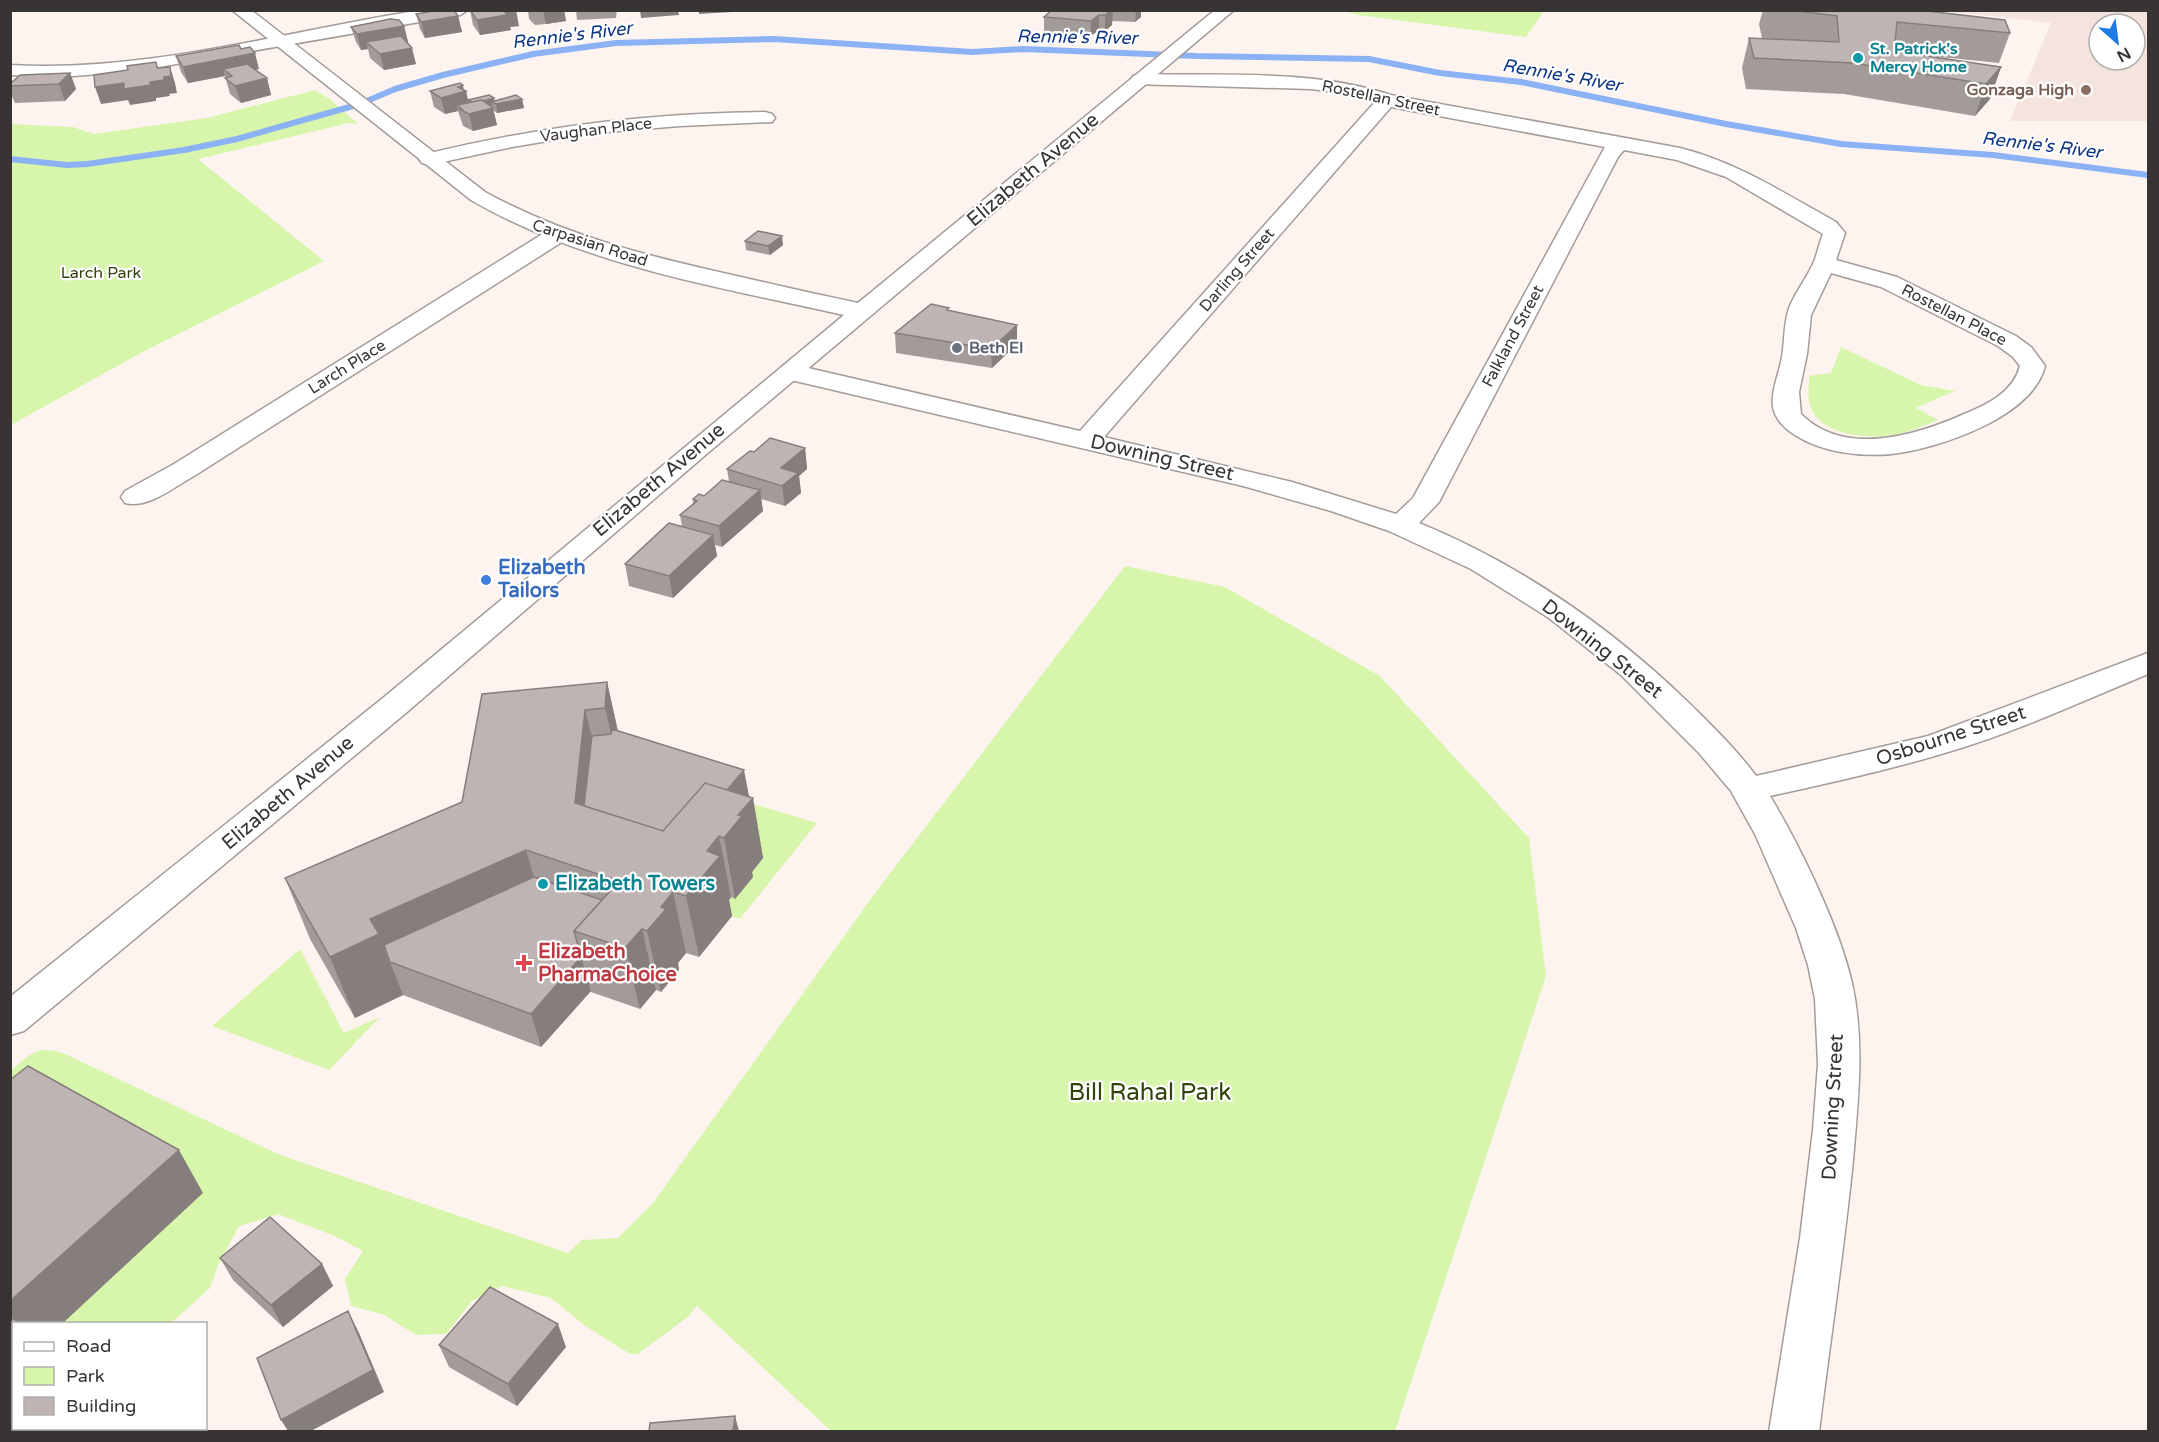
<svg xmlns="http://www.w3.org/2000/svg" width="2159" height="1442" viewBox="0 0 2159 1442" font-family="'Varela Round',sans-serif">
	<style>
		.built { fill: #f5e4de; fill-rule: evenodd }
		.green { fill: #d8f5ac }
		.lines { fill: none; stroke-linecap: round; stroke-linejoin: round }
		.stream { stroke: #8cb2f6; stroke-width: 6 }
		.street-casing { stroke: #a49c98; stroke-width: 3 }
		.secondary-casing { stroke: #a49c98; stroke-width: 3 }
		.street { fill: #fff; fill-rule: evenodd }
		.secondary { fill: #fff; fill-rule: evenodd }
		.wall { fill: #a39b9a }
		.shaded-wall { fill: #857e7d }
		.building { fill: #beb4b3; stroke: #857e7d; stroke-width: 1.5 }
		.culture-dot { fill: #0f9aa8; stroke: #fff; stroke-width: 2 }
		.education-dot { fill: #8d6e63; stroke: #fff; stroke-width: 2 }
		.worship-dot { fill: #6b7280; stroke: #fff; stroke-width: 2 }
		.shop-dot { fill: #3f7fe0; stroke: #fff; stroke-width: 2 }
		.health-dot { fill: #e0444e; stroke: #fff; stroke-width: 2 }
		.labels { text-anchor: middle; dominant-baseline: central; stroke-width: 4.5; stroke-linejoin: round; paint-order: stroke }
		.far-culture-label { font-size: 16px; font-weight: bold; fill: #0d838f; stroke: #fff; text-anchor: start }
		.far-education-label { font-size: 16px; font-weight: bold; fill: #785e54; stroke: #fff; text-anchor: end }
		.far-street-label { font-size: 16px; fill: #383433; stroke: #fff }
		.far-park-label { font-size: 16px; fill: #32430b; stroke: #fff }
		.far-worship-label { font-size: 16px; font-weight: bold; fill: #5b616d; stroke: #fff; text-anchor: start }
		.far-water-label { font-size: 18px; font-style: italic; fill: #0d3582; stroke: #fff }
		.street-label { font-size: 20px; fill: #383433; stroke: #fff }
		.shop-label { font-size: 20px; font-weight: bold; fill: #366cbe; stroke: #fff; text-anchor: start }
		.culture-label { font-size: 20px; font-weight: bold; fill: #0d838f; stroke: #fff; text-anchor: start }
		.health-label { font-size: 20px; font-weight: bold; fill: #be3a42; stroke: #fff; text-anchor: start }
		.near-park-label { font-size: 24px; fill: #32430b; stroke: #fff }
	</style>
	<rect width="100%" height="100%" fill="#fdf4f0"/>
	<path class="built" d="M 1946,11 L 2148,11 L 2148,121 L 2010,121 L 2051,23 ZM 2099,24 L 2135,24 L 2135,60 L 2099,60 Z"/>
	<path class="green" d="M 1344,11 L 1544,11 L 1526,37 L 1358,15 Z
		M 315,90 L 330,99 L 358,124 L 349,123 L 198,159 L 324,261 L 141,353 L 11,425 L 11,124 L 73,127 L 94,134 L 207,118 Z
		M 1841,347 L 1921,385 L 1955,391 L 1916,408 L 1938,420 C 1924,426 1909,432 1894,435 C 1869,439 1822,436 1811,408 C 1807,398 1809,386 1809,376 L 1831,373 Z
		M 1125,566 L 1225,587 L 1380,676 L 1529,838 L 1546,976 L 1395,1431 L 831,1431 L 697,1306 L 689,1316 L 638,1354 L 630,1354 L 584,1325 L 551,1298 L 502,1286 L 472,1301 L 446,1334 L 416,1335 L 384,1315 L 351,1306 L 345,1279 L 363,1251 L 332,1235 L 278,1214 L 239,1226 L 219,1263 L 210,1288 L 171,1323 L 63,1323 L 11,1092 L 11,1071 C 30,1054 38,1044 65,1054 L 280,1155 L 568,1253 L 582,1240 L 618,1238 L 653,1203 L 872,897 Z
		M 750,803 L 817,823 L 740,919 L 719,912 L 731,897 L 735,898 L 752,877 L 749,876 Z
		M 300,949 L 344,1033 L 380,1017 L 329,1070 L 212,1026 Z"/>
	<g class="lines">
		<path class="stream" d="M 10,159 L 67,165 L 87,164 L 184,150 L 237,139 L 360,104 L 395,89 L 443,75 L 533,54 L 616,43 L 774,39 L 972,52 L 1023,49 L 1197,56 L 1369,59 L 1440,73 L 1521,82 L 1726,124 L 1841,144 L 1993,155 L 2148,175"/>
		<g class="street-casing">
			<path id="street" d="M 421,10 L 468,10 L 460,15 L 136,71 L 61,77 L 10,75 L 10,65 C 148,73 286,31 421,10 Z
				M 1140,74 C 1224,76 1311,69 1391,95 L 1680,148 C 1737,162 1785,194 1836,222 L 1845,233 L 1836,260 L 1897,277 L 2016,336 L 2031,347 L 2045,366 C 2033,417 1938,449 1891,454 C 1860,457 1821,452 1795,435 C 1785,429 1775,419 1773,407 C 1771,392 1778,376 1781,362 C 1785,345 1783,326 1789,308 C 1795,293 1806,279 1813,264 C 1817,255 1819,244 1823,234 L 1726,177 L 1677,160 L 1624,150 L 1618,157 L 1439,502 L 1419,523 C 1521,565 1612,628 1691,705 C 1714,728 1737,750 1756,776 L 1928,736 L 2148,653 L 2148,674 C 2083,701 2016,732 1948,752 C 1889,770 1829,783 1770,796 C 1800,846 1839,926 1852,983 C 1865,1041 1858,1102 1853,1160 C 1844,1251 1830,1341 1819,1432 L 1769,1432 L 1800,1238 L 1813,1130 L 1818,1064 L 1815,999 L 1808,965 L 1796,928 L 1755,834 L 1731,791 L 1699,753 L 1621,675 L 1549,618 L 1471,569 L 1389,531 L 1331,511 L 1243,486 L 791,380 L 782,377 L 778,372 L 782,367 L 791,364 L 1080,431 L 1375,102 L 1351,94 L 1311,89 L 1133,84 L 1131,80 L 1133,76 ZM 1391,107 L 1605,147 L 1413,498 L 1396,514 L 1292,482 L 1104,437 ZM 1831,273 L 1881,287 L 1998,346 L 2013,357 L 2020,366 C 2013,393 1986,405 1962,415 C 1914,436 1844,457 1801,414 L 1799,392 L 1807,354 L 1811,315 Z
				M 765,112 L 772,114 L 775,118 L 772,122 L 680,126 L 596,133 L 512,147 L 429,165 L 422,163 L 419,159 L 422,155 C 535,127 649,113 765,112 Z
				M 557,228 L 565,230 L 568,235 L 565,240 L 194,476 C 174,487 148,509 125,503 L 121,497 L 125,491 L 174,464 L 549,230 Z"/>
		</g>
		<g class="secondary-casing">
			<path id="secondary" d="M 232,10 L 251,10 L 485,192 C 566,237 652,257 741,277 C 780,286 819,295 858,303 L 1215,10 L 1234,10 L 710,451 L 407,712 L 24,1031 L 10,1035 L 10,997 L 383,698 L 844,315 C 718,287 583,265 471,200 Z"/>
		</g>
		<use href="#street" class="street"/>
		<use href="#secondary" class="secondary"/>
	</g>
	<path class="wall" d="M 470,10 L 519,26 L 510,27 L 511,30 L 480,35 L 473,25 Z
		M 528,10 L 564,10 L 566,21 L 546,24 L 535,25 L 529,19 Z
		M 576,10 L 617,10 L 616,18 L 577,20 Z
		M 1052,10 L 1141,10 L 1141,17 L 1135,22 L 1112,21 L 1112,25 L 1105,31 L 1099,30 L 1091,36 L 1044,32 L 1044,17 Z
		M 1763,10 L 1918,10 L 2010,33 L 1999,63 L 1921,55 L 2001,67 L 1990,99 L 1975,116 L 1844,94 L 1746,89 L 1742,68 L 1749,38 L 1774,39 L 1762,38 L 1759,24 Z
		M 416,14 L 458,16 L 462,32 L 425,38 L 420,29 Z
		M 404,26 L 408,42 L 407,42 L 416,64 L 384,70 L 370,58 L 368,49 L 361,50 L 356,42 L 351,27 Z
		M 176,56 L 259,69 L 255,70 L 267,78 L 271,95 L 241,103 L 230,94 L 225,76 L 188,83 L 181,72 Z
		M 70,73 L 76,89 L 65,101 L 15,103 L 10,92 L 10,84 Z
		M 464,90 L 466,91 L 468,103 L 468,100 L 494,101 L 522,99 L 524,108 L 497,113 L 493,110 L 497,125 L 473,131 L 463,126 L 458,111 L 445,114 L 434,107 L 430,91 Z
		M 745,241 L 783,245 L 770,255 L 746,250 Z
		M 949,310 L 1017,344 L 992,368 L 896,353 L 895,333 Z
		M 805,448 L 807,469 L 799,476 L 801,493 L 785,506 L 761,499 L 763,511 L 722,547 L 715,545 L 717,556 L 673,598 L 629,586 L 625,564 L 682,527 L 680,515 L 693,504 L 693,499 L 704,496 L 729,482 L 727,469 L 754,452 Z
		M 607,682 L 618,731 L 753,798 L 763,858 L 752,872 L 753,877 L 735,899 L 731,897 L 729,900 L 732,916 L 699,957 L 686,953 L 678,963 L 679,970 L 661,992 L 656,990 L 640,1009 L 591,992 L 591,991 L 541,1047 L 403,995 L 355,1018 L 310,939 L 285,878 L 462,802 Z
		M 220,1258 L 322,1264 L 333,1286 L 283,1327 L 233,1280 Z
		M 439,1345 L 566,1347 L 517,1406 L 449,1367 Z"/>
	<path class="shaded-wall" d="M 516,10 L 519,26 L 510,27 L 511,30 L 480,35 L 477,20 L 505,12 Z
		M 543,10 L 564,10 L 566,21 L 546,24 Z
		M 640,10 L 678,10 L 679,15 L 641,18 Z
		M 699,10 L 732,10 L 732,12 L 699,14 Z
		M 1107,10 L 1113,10 L 1112,25 L 1105,31 L 1105,15 Z
		M 1136,10 L 1141,10 L 1141,17 L 1135,22 Z
		M 1099,15 L 1099,30 L 1091,36 L 1091,21 Z
		M 458,16 L 462,32 L 425,38 L 421,22 Z
		M 404,26 L 408,42 L 373,48 L 366,42 L 368,49 L 361,50 L 357,34 Z
		M 412,48 L 416,64 L 384,70 L 380,54 Z
		M 255,53 L 259,69 L 230,75 L 223,69 L 225,76 L 188,83 L 183,67 Z
		M 156,62 L 162,80 L 170,67 L 175,83 L 177,93 L 169,94 L 170,96 L 156,98 L 156,101 L 130,105 L 128,100 L 101,104 L 95,87 L 124,83 Z
		M 2001,67 L 1990,99 L 1975,116 L 1986,84 Z
		M 70,73 L 76,89 L 65,101 L 59,84 Z
		M 267,78 L 271,95 L 241,103 L 235,86 Z
		M 463,85 L 464,92 L 466,91 L 470,108 L 462,109 L 457,105 L 458,111 L 445,114 L 441,98 L 458,87 Z
		M 494,98 L 495,104 L 491,102 L 492,107 L 476,112 L 474,103 Z
		M 522,99 L 524,108 L 497,113 L 496,104 Z
		M 493,108 L 497,125 L 473,131 L 469,114 Z
		M 782,236 L 783,245 L 770,255 L 768,246 Z
		M 1017,325 L 1017,344 L 992,368 L 991,349 Z
		M 805,448 L 807,469 L 799,476 L 801,493 L 785,506 L 782,486 L 781,468 Z
		M 760,490 L 763,511 L 722,547 L 719,526 Z
		M 713,535 L 717,556 L 673,598 L 669,576 Z
		M 607,682 L 620,741 L 619,767 L 605,708 Z
		M 585,710 L 600,769 L 593,833 L 575,803 Z
		M 744,770 L 750,801 L 753,798 L 763,858 L 752,872 L 753,877 L 735,899 L 724,838 L 719,836 L 731,897 L 729,900 L 732,916 L 699,957 L 686,896 L 669,858 Z
		M 526,850 L 544,911 L 390,962 L 403,995 L 355,1018 L 330,957 L 370,919 Z
		M 673,892 L 686,953 L 678,963 L 679,970 L 661,992 L 647,931 L 661,907 Z
		M 642,929 L 656,990 L 640,1009 L 625,948 Z
		M 581,957 L 591,991 L 541,1047 L 531,1014 Z
		M 179,1150 L 203,1193 L 63,1323 L 14,1323 L 14,1399 L 10,1402 L 10,1301 Z
		M 322,1264 L 333,1286 L 283,1327 L 271,1305 Z
		M 348,1311 L 359,1333 L 384,1392 L 311,1431 L 288,1431 L 281,1420 Z
		M 558,1324 L 566,1347 L 517,1406 L 508,1384 Z
		M 735,1416 L 739,1431 L 733,1431 Z"/>
	<path class="building" d="M 439,10 L 454,10 L 458,16 L 421,22 L 416,14 Z
		M 470,10 L 515,10 L 505,12 L 507,15 L 477,20 Z
		M 1052,10 L 1111,10 L 1105,15 L 1099,15 L 1091,21 L 1044,17 Z
		M 1790,10 L 1918,10 L 2005,20 L 2010,33 L 1897,22 L 1894,51 L 2001,67 L 1986,84 L 1853,63 L 1754,58 L 1749,38 L 1839,42 L 1837,16 Z
		M 390,19 L 399,20 L 404,26 L 357,34 L 351,27 Z
		M 401,36 L 412,48 L 380,54 L 366,42 Z
		M 239,45 L 241,49 L 250,47 L 255,53 L 183,67 L 176,56 Z
		M 156,62 L 157,68 L 170,67 L 171,76 L 164,77 L 164,80 L 150,82 L 151,85 L 124,89 L 124,83 L 95,87 L 94,75 L 128,70 L 127,66 Z
		M 247,64 L 267,78 L 235,86 L 225,78 L 232,76 L 223,69 Z
		M 70,73 L 59,84 L 10,86 L 10,84 L 20,75 Z
		M 460,83 L 463,85 L 458,87 L 466,91 L 441,98 L 430,91 Z
		M 489,95 L 494,98 L 484,101 L 482,100 L 472,102 L 468,100 Z
		M 516,95 L 522,99 L 496,104 L 491,102 Z
		M 482,100 L 493,108 L 469,114 L 459,109 L 462,109 L 457,105 Z
		M 758,231 L 782,236 L 768,246 L 745,241 Z
		M 931,304 L 949,308 L 947,310 L 1017,325 L 991,349 L 895,333 Z
		M 770,438 L 805,448 L 781,468 L 798,473 L 782,486 L 727,469 L 750,451 L 754,452 Z
		M 722,480 L 760,490 L 719,526 L 680,515 L 697,501 L 693,499 L 699,494 L 704,496 Z
		M 669,523 L 713,535 L 669,576 L 625,564 Z
		M 607,682 L 605,708 L 585,710 L 575,803 L 663,831 L 705,783 L 753,798 L 738,815 L 742,816 L 724,838 L 719,836 L 707,851 L 720,856 L 686,896 L 673,892 L 661,907 L 666,909 L 647,931 L 642,929 L 625,948 L 574,931 L 619,881 L 526,850 L 370,919 L 379,934 L 330,957 L 285,878 L 462,802 L 482,694 Z
		M 612,729 L 744,770 L 727,790 L 705,783 L 663,831 L 584,806 L 592,736 L 611,734 Z
		M 534,877 L 602,900 L 574,931 L 581,957 L 531,1014 L 390,962 L 384,945 Z
		M 28,1066 L 179,1150 L 10,1301 L 10,1080 Z
		M 270,1217 L 322,1264 L 271,1305 L 220,1258 Z
		M 490,1287 L 558,1324 L 508,1384 L 439,1345 Z
		M 348,1311 L 373,1370 L 281,1420 L 257,1358 Z
		M 10,1317 L 19,1322 L 18,1323 L 14,1323 L 14,1327 L 10,1330 Z
		M 735,1416 L 733,1431 L 649,1431 L 650,1423 Z"/>
	<g class="culture-dot">
		<circle cx="1858" cy="58" r="6"/>
		<circle cx="543" cy="884" r="6"/>
	</g>
	<circle class="education-dot" cx="2086" cy="90" r="6"/>
	<circle class="worship-dot" cx="957" cy="348" r="6"/>
	<circle class="shop-dot" cx="486" cy="580" r="6"/>
	<path class="health-dot" d="M521 954h6v6h6v6h-6v6h-6v-6h-6v-6h6z"/>
	<g class="labels">
		<g class="far-culture-label">
			<text x="1870" y="49">St. Patrick's<tspan x="1870" dy="18">Mercy Home</tspan></text>
		</g>
		<g class="far-education-label">
			<text x="2074" y="90">Gonzaga High</text>
		</g>
		<g class="far-street-label">
			<text transform="translate(1381 98) rotate(12)">Rostellan Street</text>
			<text transform="translate(596 130) rotate(-7)">Vaughan Place</text>
			<text transform="translate(590 243) rotate(18)">Carpasian Road</text>
			<text transform="translate(1237 270) rotate(-49)">Darling Street</text>
			<text transform="translate(1954 315) rotate(27)">Rostellan Place</text>
			<text transform="translate(1513 336) rotate(-62)">Falkland Street</text>
			<text transform="translate(347 367) rotate(-32)">Larch Place</text>
		</g>
		<g class="far-park-label">
			<text x="101" y="273">Larch Park</text>
		</g>
		<g class="far-worship-label">
			<text x="969" y="348">Beth El</text>
		</g>
		<g class="far-water-label">
			<text transform="translate(572 35) rotate(-7)">Rennie's River</text>
			<text transform="translate(1077 37) rotate(1)">Rennie's River</text>
			<text transform="translate(1562 75) rotate(10)">Rennie's River</text>
			<text transform="translate(2042 145) rotate(7)">Rennie's River</text>
		</g>
		<g class="street-label">
			<text transform="translate(1033 170) rotate(-40)">Elizabeth Avenue</text>
			<text transform="translate(1162 458) rotate(13)">Downing Street</text>
			<text transform="translate(659 480) rotate(-40)">Elizabeth Avenue</text>
			<text transform="translate(1602 649) rotate(38)">Downing Street</text>
			<text transform="translate(1951 736) rotate(-18)">Osbourne Street</text>
			<text transform="translate(288 793) rotate(-40)">Elizabeth Avenue</text>
			<text transform="translate(1833 1107) rotate(-87)">Downing Street</text>
		</g>
		<g class="shop-label">
			<text x="498" y="568">Elizabeth<tspan x="498" dy="23">Tailors</tspan></text>
		</g>
		<g class="culture-label">
			<text x="555" y="884">Elizabeth Towers</text>
		</g>
		<g class="health-label">
			<text x="538" y="952">Elizabeth<tspan x="538" dy="23">PharmaChoice</tspan></text>
		</g>
		<g class="near-park-label">
			<text x="1150" y="1092">Bill Rahal Park</text>
		</g>
	</g>
	<rect width="2159" height="1442" fill="none" stroke="#383433" stroke-width="24"/>
	<rect x="12" y="1322" width="195" height="108" fill="#ffffff" stroke="#afaead" stroke-width="1.5"/>
	<rect x="24" y="1342" width="30" height="9" fill="#ffffff" stroke="#afaead" stroke-width="1.5"/>
	<text x="66" y="1352" font-size="18" fill="#383433">Road</text>
	<rect x="24" y="1367" width="30" height="18" fill="#d8f5ac" stroke="#afaead" stroke-width="1.5"/>
	<text x="66" y="1382" font-size="18" fill="#383433">Park</text>
	<rect x="24" y="1397" width="30" height="18" fill="#beb4b3" stroke="#afaead" stroke-width="1.5"/>
	<text x="66" y="1412" font-size="18" fill="#383433">Building</text>
	<g transform="translate(2117 42) rotate(152)"><circle r="28" fill="#ffffff" stroke="#afaead" stroke-width="1.5"/>
	<path d="M0-4.5L10 22L0 15L-10 22Z" fill="#1d7be4"/>
	<text y="-9" font-size="16" font-weight="bold" text-anchor="middle" fill="#383433">N</text>
	</g>
</svg>
